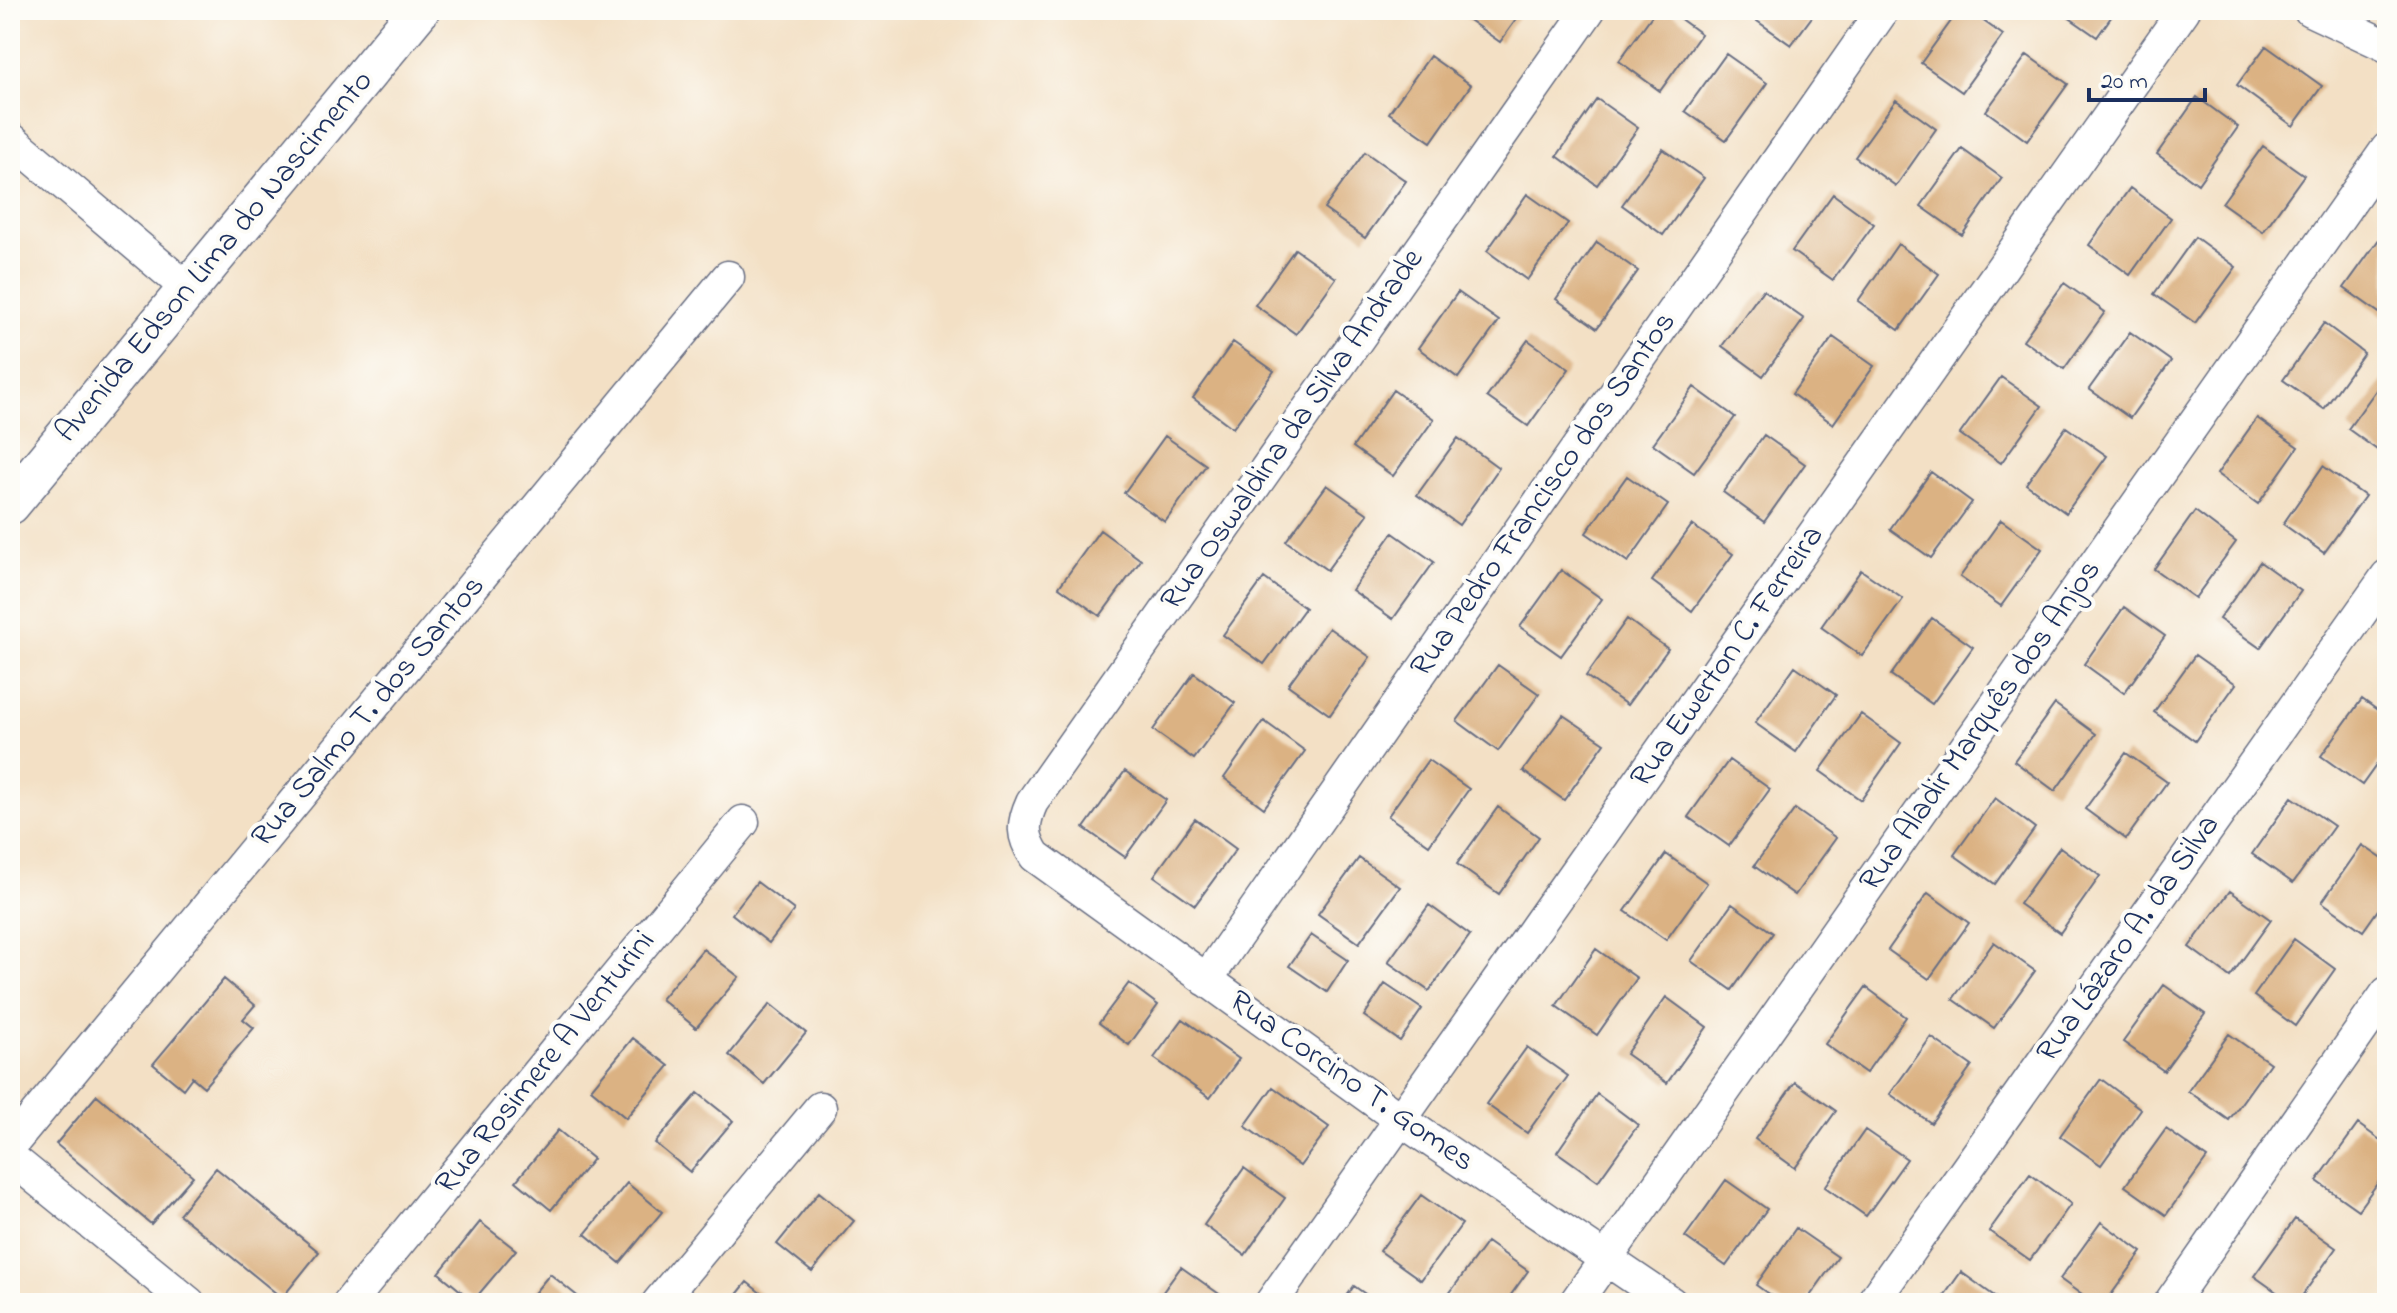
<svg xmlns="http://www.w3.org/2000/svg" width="2397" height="1313" viewBox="0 0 2397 1313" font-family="'Indie Flower',sans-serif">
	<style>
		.building { fill: #dbb283 }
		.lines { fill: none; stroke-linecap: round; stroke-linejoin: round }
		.minor-casing { stroke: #676d82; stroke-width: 35 }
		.tertiary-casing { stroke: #676d82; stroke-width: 43 }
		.minor { stroke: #fff; stroke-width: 32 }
		.tertiary { stroke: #fff; stroke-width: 40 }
		.labels { text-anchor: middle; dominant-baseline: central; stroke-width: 8; stroke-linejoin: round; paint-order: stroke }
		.street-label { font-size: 32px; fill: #1b2f5e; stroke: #fdfcf7 }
	</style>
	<rect width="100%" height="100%" fill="#fdfcf7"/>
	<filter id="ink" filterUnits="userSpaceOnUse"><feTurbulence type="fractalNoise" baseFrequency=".0125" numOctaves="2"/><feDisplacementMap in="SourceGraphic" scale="16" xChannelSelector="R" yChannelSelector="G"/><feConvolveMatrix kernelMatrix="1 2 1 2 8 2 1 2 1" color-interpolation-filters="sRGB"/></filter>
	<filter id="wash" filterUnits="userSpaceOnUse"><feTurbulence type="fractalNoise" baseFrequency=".006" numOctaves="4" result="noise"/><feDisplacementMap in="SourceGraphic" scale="32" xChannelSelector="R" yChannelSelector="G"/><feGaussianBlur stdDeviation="1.8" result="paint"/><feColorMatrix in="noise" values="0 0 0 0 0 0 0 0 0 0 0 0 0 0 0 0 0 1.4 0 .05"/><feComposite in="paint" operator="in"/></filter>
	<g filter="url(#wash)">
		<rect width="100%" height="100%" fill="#f3e0c5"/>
		<g id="blocks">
			<path class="building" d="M 1461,10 L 1523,10 L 1500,42 L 1459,13 Z
				M 1656,10 L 1668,10 L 1701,34 L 1660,91 L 1619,61 Z
				M 1755,10 L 1817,10 L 1791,45 L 1750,16 Z
				M 1959,10 L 1968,10 L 2003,35 L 1962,92 L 1921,63 Z
				M 2058,10 L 2116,10 L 2097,37 Z
				M 2266,46 L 2322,86 L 2293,126 L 2237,85 Z
				M 1726,54 L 1767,83 L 1726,140 L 1685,111 Z
				M 2027,55 L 2068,84 L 2027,141 L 1986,111 Z
				M 1430,56 L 1471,85 L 1431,142 L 1389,113 Z
				M 2197,97 L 2238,127 L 2198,184 L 2157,154 Z
				M 1597,99 L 1638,128 L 1597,185 L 1557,156 Z
				M 1896,100 L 1936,129 L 1896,186 L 1855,157 Z
				M 2263,146 L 2304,175 L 2263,232 L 2222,203 Z
				M 1663,149 L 1704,178 L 1663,235 L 1622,205 Z
				M 1962,149 L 2002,178 L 1962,235 L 1921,206 Z
				M 1365,152 L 1406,181 L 1365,238 L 1324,209 Z
				M 2130,188 L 2171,218 L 2130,275 L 2089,245 Z
				M 1527,194 L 1568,223 L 1527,280 L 1487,251 Z
				M 1833,194 L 1874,224 L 1833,280 L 1792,251 Z
				M 2385,231 L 2387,232 L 2385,317 L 2344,288 Z
				M 2195,237 L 2236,267 L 2195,323 L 2154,294 Z
				M 1597,242 L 1638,271 L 1597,328 L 1556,299 Z
				M 1898,244 L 1939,274 L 1899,330 L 1858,301 Z
				M 1295,249 L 1336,278 L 1296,334 L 1255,305 Z
				M 2064,283 L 2105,312 L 2064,369 L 2023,340 Z
				M 1763,290 L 1804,319 L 1763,376 L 1722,346 Z
				M 1458,292 L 1499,321 L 1458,378 L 1418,348 Z
				M 2324,323 L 2364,353 L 2324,409 L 2283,380 Z
				M 2130,332 L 2171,361 L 2130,418 L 2089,389 Z
				M 1833,337 L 1874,366 L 1833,424 L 1792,394 Z
				M 1528,340 L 1569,369 L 1528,426 L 1487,397 Z
				M 1233,342 L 1274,371 L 1233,428 L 1193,398 Z
				M 2387,375 L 2387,457 L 2348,429 Z
				M 2001,377 L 2042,406 L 2001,463 L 1960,434 Z
				M 1694,387 L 1735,417 L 1694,473 L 1653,444 Z
				M 1393,390 L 1434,419 L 1393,476 L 1353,447 Z
				M 2257,418 L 2298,447 L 2258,504 L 2217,474 Z
				M 2066,427 L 2107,456 L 2066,513 L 2026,484 Z
				M 1764,435 L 1805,464 L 1764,522 L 1723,492 Z
				M 1165,436 L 1206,465 L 1165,522 L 1124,493 Z
				M 1458,438 L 1499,468 L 1459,525 L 1417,495 Z
				M 2323,466 L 2365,496 L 2324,553 L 2283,524 Z
				M 1931,472 L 1972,502 L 1931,558 L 1890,529 Z
				M 1627,476 L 1668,505 L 1628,562 L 1586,533 Z
				M 1327,485 L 1368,514 L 1327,570 L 1286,541 Z
				M 2195,511 L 2236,542 L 2195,598 L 2154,569 Z
				M 2001,520 L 2042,549 L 2001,606 L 1960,577 Z
				M 1692,525 L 1733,554 L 1692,611 L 1652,581 Z
				M 1100,530 L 1141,560 L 1100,616 L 1059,587 Z
				M 1393,533 L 1434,562 L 1393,619 L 1352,590 Z
				M 2260,562 L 2301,591 L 2260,648 L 2219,619 Z
				M 1561,570 L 1602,599 L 1561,656 L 1520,627 Z
				M 1861,570 L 1903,599 L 1862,656 L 1821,627 Z
				M 1264,578 L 1305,608 L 1264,664 L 1223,635 Z
				M 2124,607 L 2165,636 L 2124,693 L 2084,664 Z
				M 1932,618 L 1973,647 L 1932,704 L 1891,675 Z
				M 1627,619 L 1668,649 L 1627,705 L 1586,676 Z
				M 1329,628 L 1370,657 L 1330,715 L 1288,685 Z
				M 2195,655 L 2236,684 L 2195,741 L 2154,712 Z
				M 1498,665 L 1539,694 L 1498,751 L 1457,721 Z
				M 1795,666 L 1836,695 L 1796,752 L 1755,723 Z
				M 1194,673 L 1235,703 L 1194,759 L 1153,730 Z
				M 2362,699 L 2387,717 L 2387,750 L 2362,785 L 2321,756 Z
				M 2055,704 L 2096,734 L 2055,791 L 2014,761 Z
				M 1861,714 L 1901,743 L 1861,800 L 1820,771 Z
				M 1563,715 L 1605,743 L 1564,800 L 1523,771 Z
				M 1264,721 L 1305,751 L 1264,808 L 1224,778 Z
				M 2126,753 L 2167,782 L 2126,839 L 2085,809 Z
				M 1428,760 L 1469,789 L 1429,845 L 1388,816 Z
				M 1729,760 L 1770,789 L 1729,846 L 1688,817 Z
				M 1125,771 L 1166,800 L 1125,857 L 1084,828 Z
				M 2292,797 L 2334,826 L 2293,883 L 2252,854 Z
				M 1995,798 L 2035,828 L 1995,884 L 1954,855 Z
				M 1498,807 L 1539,837 L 1499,894 L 1457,864 Z
				M 1795,809 L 1836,838 L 1795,895 L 1754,866 Z
				M 1195,819 L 1236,849 L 1195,905 L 1154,876 Z
				M 2362,845 L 2387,862 L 2387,897 L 2363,931 L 2322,902 Z
				M 2060,847 L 2100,876 L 2060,933 L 2019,904 Z
				M 1666,854 L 1707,883 L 1666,940 L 1625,911 Z
				M 1359,858 L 1400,887 L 1359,943 L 1318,914 Z
				M 757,882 L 794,910 L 769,943 L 732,914 Z
				M 2230,891 L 2271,920 L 2230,977 L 2189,947 Z
				M 1928,893 L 1969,923 L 1929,979 L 1888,950 Z
				M 1732,904 L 1773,933 L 1732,990 L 1691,961 Z
				M 1429,905 L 1470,935 L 1429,991 L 1388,962 Z
				M 1311,935 L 1348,960 L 1327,992 L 1289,966 Z
				M 2294,939 L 2335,969 L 2295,1026 L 2254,996 Z
				M 1994,942 L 2035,971 L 1994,1028 L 1953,999 Z
				M 703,949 L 739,977 L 696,1028 L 661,999 Z
				M 1596,949 L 1637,978 L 1597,1035 L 1556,1006 Z
				M 224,979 L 255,1005 L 243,1019 L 254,1028 L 204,1087 L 192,1077 L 183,1089 L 153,1064 Z
				M 1129,983 L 1158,1005 L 1129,1045 L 1099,1023 Z
				M 1385,984 L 1422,1009 L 1400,1041 L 1364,1016 Z
				M 2164,985 L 2205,1014 L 2164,1071 L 2123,1042 Z
				M 1866,987 L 1906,1017 L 1866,1073 L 1825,1044 Z
				M 1666,997 L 1707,1027 L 1667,1083 L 1626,1054 Z
				M 770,1004 L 806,1033 L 764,1084 L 729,1055 Z
				M 1183,1019 L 1239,1059 L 1210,1098 L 1154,1058 Z
				M 2229,1034 L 2270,1063 L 2229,1120 L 2188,1091 Z
				M 1931,1037 L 1972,1066 L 1931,1123 L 1890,1094 Z
				M 633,1038 L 669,1066 L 626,1118 L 591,1089 Z
				M 1527,1047 L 1568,1076 L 1527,1133 L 1486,1104 Z
				M 2101,1079 L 2141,1109 L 2101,1165 L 2060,1136 Z
				M 1795,1082 L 1836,1111 L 1795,1168 L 1755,1139 Z
				M 1273,1087 L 1329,1127 L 1300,1166 L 1245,1126 Z
				M 698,1093 L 733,1121 L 690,1172 L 655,1143 Z
				M 1597,1094 L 1638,1125 L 1598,1181 L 1557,1152 Z
				M 97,1095 L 193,1176 L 151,1224 L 56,1144 Z
				M 2358,1124 L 2387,1145 L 2387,1170 L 2358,1210 L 2317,1181 Z
				M 2166,1129 L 2207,1158 L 2166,1215 L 2125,1186 Z
				M 558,1130 L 593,1159 L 551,1210 L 516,1181 Z
				M 1865,1130 L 1907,1159 L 1866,1216 L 1825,1187 Z
				M 216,1168 L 319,1252 L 282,1298 L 179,1214 Z
				M 1244,1168 L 1285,1198 L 1245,1255 L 1204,1225 Z
				M 2030,1174 L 2071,1204 L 2030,1260 L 1989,1231 Z
				M 1726,1180 L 1767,1209 L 1726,1266 L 1685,1237 Z
				M 627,1183 L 662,1212 L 620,1263 L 585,1234 Z
				M 819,1192 L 854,1221 L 812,1272 L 777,1244 Z
				M 1421,1195 L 1462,1224 L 1421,1280 L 1380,1251 Z
				M 2295,1219 L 2336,1248 L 2297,1303 L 2292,1303 L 2254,1276 Z
				M 480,1222 L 516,1250 L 473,1301 L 439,1273 Z
				M 2101,1222 L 2142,1252 L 2105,1303 L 2093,1303 L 2060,1279 Z
				M 1796,1228 L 1838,1257 L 1805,1303 L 1781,1303 L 1756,1285 Z
				M 1487,1242 L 1528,1271 L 1505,1303 L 1453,1303 L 1446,1298 Z
				M 1181,1267 L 1222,1296 L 1217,1303 L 1155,1303 Z
				M 1961,1272 L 2004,1303 L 1939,1303 Z
				M 550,1274 L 586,1303 L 526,1303 Z
				M 747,1282 L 773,1303 L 730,1303 Z
				M 1354,1286 L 1378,1303 L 1342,1303 Z"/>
		</g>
	</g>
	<g filter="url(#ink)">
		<use href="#blocks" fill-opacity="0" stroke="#676d82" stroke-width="2"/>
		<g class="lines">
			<g class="minor-casing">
				<path id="minor" d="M 1589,10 L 1032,802 C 1022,824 1022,836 1035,856 L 1401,1120 L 1671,1303
					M 2310,10 L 2387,46
					M 10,138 L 188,289
					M 1206,980 L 1883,10
					M 10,1146 L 728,277
					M 10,1157 L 189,1303
					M 349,1303 L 743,822
					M 658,1303 L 820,1108
					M 1271,1303 L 2184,10
					M 1575,1303 L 2387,149
					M 1872,1303 L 2387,576
					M 2170,1303 L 2387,993"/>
			</g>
			<g class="tertiary-casing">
				<path id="tertiary" d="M 10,504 L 419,10"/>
			</g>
			<use href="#minor" class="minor"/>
			<use href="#tertiary" class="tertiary"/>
		</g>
	</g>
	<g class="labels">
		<g class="street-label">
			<text transform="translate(215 257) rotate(-50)">Avenida Edson Lima do Nascimento</text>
			<text transform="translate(1293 430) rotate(-55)">Rua Oswaldina da Silva Andrade</text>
			<text transform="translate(1544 495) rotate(-55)">Rua Pedro Francisco dos Santos</text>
			<text transform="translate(1728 657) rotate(-55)">Rua Ewerton C. Ferreira</text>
			<text transform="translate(369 712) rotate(-50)">Rua Salmo T. dos Santos</text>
			<text transform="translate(1981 726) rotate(-55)">Rua Aladir Marquês dos Anjos</text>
			<text transform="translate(2129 939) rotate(-55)">Rua Lázaro A. da Silva</text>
			<text transform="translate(546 1063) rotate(-51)">Rua Rosimere A Venturini</text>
			<text transform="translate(1351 1082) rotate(35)">Rua Corcino T. Gomes</text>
		</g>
	</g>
	<rect width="2397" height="1313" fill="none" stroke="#fdfcf7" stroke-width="40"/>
	<path d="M2089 88v12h116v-12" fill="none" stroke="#1b2f5e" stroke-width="4"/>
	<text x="2101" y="88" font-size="24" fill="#1b2f5e" stroke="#fdfcf7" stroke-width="6" paint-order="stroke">20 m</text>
</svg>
